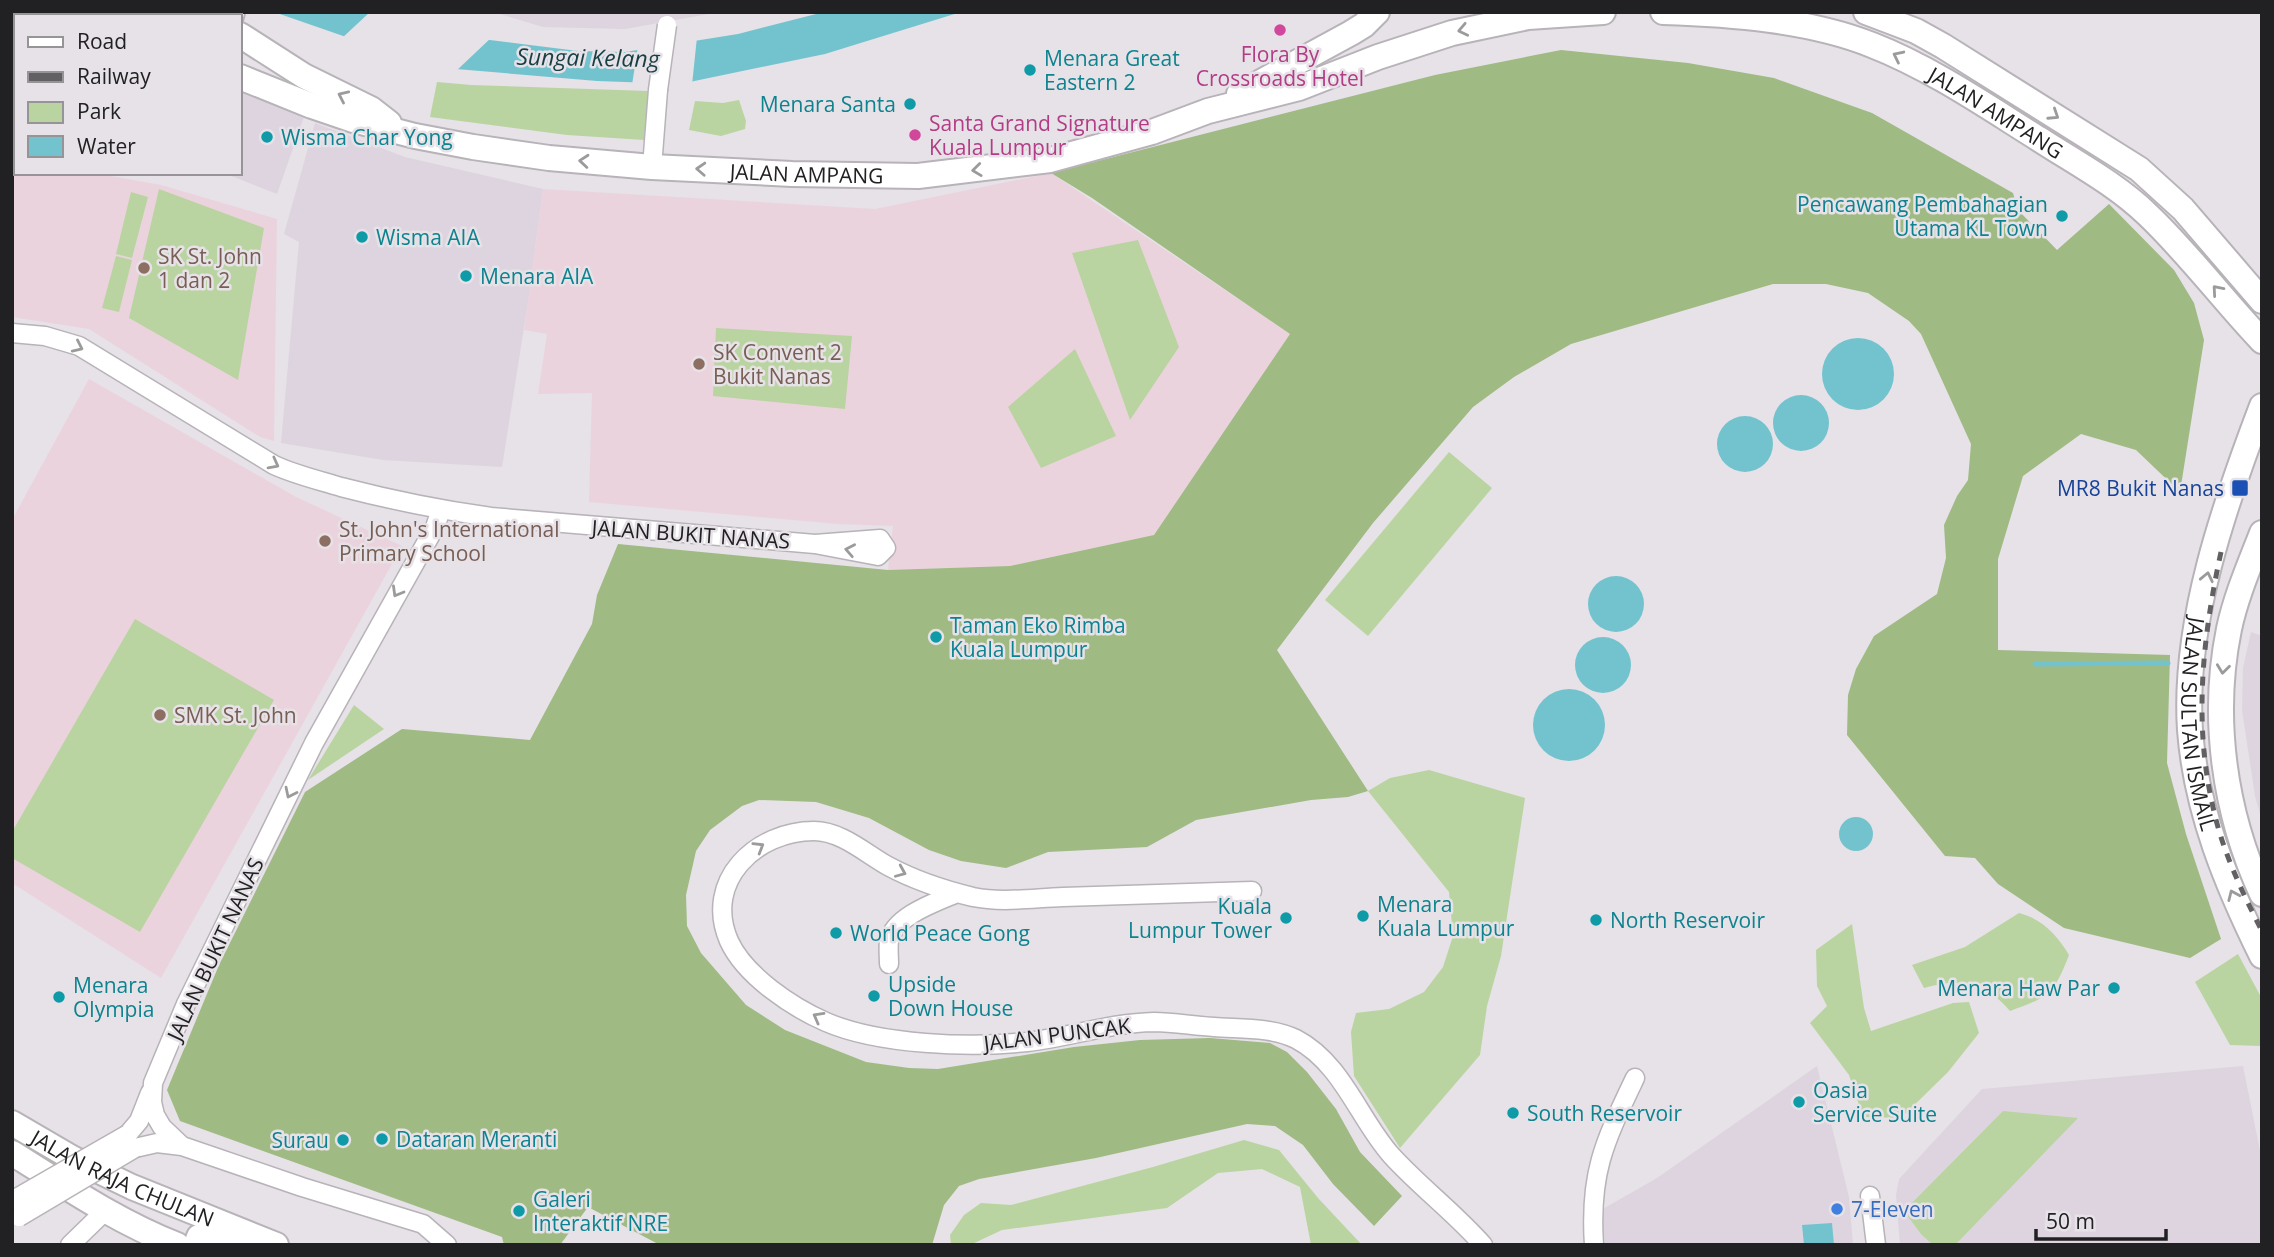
<svg xmlns="http://www.w3.org/2000/svg" width="2274" height="1257" viewBox="0 0 2274 1257" font-family="'Open Sans',sans-serif">
	<style>
		.built { fill: #ddd4df }
		.education { fill: #ebd3dd }
		.green { fill: #b9d4a0 }
		.forest { fill: #9fba83 }
		.water { fill: #73c3ce }
		.pier { fill: #e6e2e7 }
		.lines { fill: none; stroke-linecap: round; stroke-linejoin: round }
		.stream { stroke: #73c3ce; stroke-width: 5 }
		.street-casing { stroke: #b7b3b8; stroke-width: 21 }
		.secondary-casing { stroke: #b7b3b8; stroke-width: 28 }
		.street { stroke: #fff; stroke-width: 18 }
		.secondary { stroke: #fff; stroke-width: 24 }
		.rail { stroke: #626063; stroke-width: 5; stroke-dasharray: 9 9; stroke-linecap: butt }
		.street-bridge-casing { stroke: #b7b3b8; stroke-width: 21; stroke-linecap: butt }
		.street-bridge { stroke: #fff; stroke-width: 18 }
		.oneway { stroke: #9b9b9c }
		.hotel-dot { fill: #d1479c; stroke: #e6e2e7; stroke-width: 2.5 }
		.culture-dot { fill: #0f9aa8; stroke: #e6e2e7; stroke-width: 2.5 }
		.education-dot { fill: #8d6e63; stroke: #e6e2e7; stroke-width: 2.5 }
		.transit-dot { fill: #1a4fb4; stroke: #e6e2e7; stroke-width: 2.5 }
		.shop-dot { fill: #3f7fe0; stroke: #e6e2e7; stroke-width: 2.5 }
		.labels { text-anchor: middle; dominant-baseline: central; stroke-width: 5; stroke-linejoin: round; paint-order: stroke }
		.hotel-label { font-size: 21px; fill: #b23c85; stroke: #e6e2e7 }
		.culture-label { font-size: 21px; fill: #0d838f; stroke: #e6e2e7; text-anchor: start }
		.street-label { font-size: 21px; fill: #212022; stroke: #e6e2e7 }
		.education-label { font-size: 21px; fill: #785e54; stroke: #e6e2e7; text-anchor: start }
		.transit-label { font-size: 21px; fill: #164399; stroke: #e6e2e7; text-anchor: end }
		.shop-label { font-size: 21px; fill: #366cbe; stroke: #e6e2e7; text-anchor: start }
		.water-label { font-size: 23px; font-style: italic; fill: #183f44; stroke: #e6e2e7 }
	</style>
	<rect width="100%" height="100%" fill="#e6e2e7"/>
	<path class="built" d="M 12,12 L 39,12 L 55,16 L 16,16 L 16,99 L 12,98 Z
		M 493,12 L 720,12 L 625,29 L 543,27 Z
		M 240,85 L 305,114 L 277,194 L 224,173 L 240,173 Z
		M 315,123 L 405,157 L 543,189 L 528,302 L 502,467 L 383,460 L 281,443 L 299,242 L 284,234 Z
		M 2251,632 L 2262,636 L 2262,821 L 2255,796 L 2242,710 L 2243,668 Z
		M 1817,1066 L 1849,1197 L 1853,1245 L 1605,1245 L 1601,1210 L 1657,1178 Z
		M 2243,1066 L 2262,1161 L 2262,1245 L 1900,1245 L 1896,1195 L 1899,1179 L 1982,1089 Z"/>
	<path class="education" d="M 12,169 L 16,169 L 16,173 L 45,175 L 94,173 L 161,185 L 277,219 L 274,441 L 260,437 L 89,329 L 12,317 Z
		M 1051,173 L 1290,334 L 1154,535 L 1010,566 L 888,570 L 893,526 L 838,524 L 589,502 L 592,393 L 538,394 L 547,334 L 524,330 L 543,189 L 875,209 Z
		M 89,379 L 296,497 L 402,546 L 161,978 L 12,883 L 12,520 Z"/>
	<path class="green" d="M 437,82 L 471,85 L 648,91 L 644,140 L 567,135 L 430,117 Z
		M 739,100 L 746,121 L 745,129 L 721,136 L 689,130 L 695,101 L 723,103 Z
		M 159,189 L 264,228 L 238,380 L 129,318 Z
		M 131,192 L 148,197 L 132,258 L 116,254 Z
		M 1138,240 L 1179,347 L 1130,420 L 1072,253 Z
		M 116,256 L 132,260 L 119,312 L 102,308 Z
		M 716,328 L 852,336 L 845,409 L 713,396 Z
		M 1075,349 L 1116,436 L 1041,468 L 1008,407 Z
		M 1449,452 L 1492,488 L 1368,636 L 1325,600 Z
		M 135,619 L 274,700 L 140,932 L 12,858 L 12,832 Z
		M 354,705 L 384,729 L 308,780 Z
		M 1429,770 L 1525,798 L 1501,956 L 1487,1006 L 1480,1055 L 1400,1148 L 1354,1076 L 1351,1032 L 1356,1013 L 1389,1009 L 1424,992 L 1443,967 L 1453,936 L 1449,892 L 1368,791 L 1390,778 Z
		M 2019,913 C 2042,919 2057,935 2069,955 C 2054,994 2049,997 2010,1011 C 1984,981 1961,978 1924,988 L 1912,965 L 1965,947 Z
		M 1852,924 L 1864,1008 L 1871,1031 L 1953,1003 L 1969,1002 L 1979,1033 L 1948,1072 L 1901,1118 L 1863,1117 L 1849,1075 L 1810,1023 L 1827,1006 L 1817,986 L 1816,950 Z
		M 2238,954 L 2262,999 L 2262,1046 L 2230,1045 L 2195,982 Z
		M 2003,1111 L 2078,1118 L 1955,1245 L 1933,1245 L 1921,1234 L 1904,1211 Z
		M 1244,1140 L 1279,1150 L 1318,1198 L 1362,1245 L 1311,1245 L 1300,1187 L 1262,1169 L 1218,1173 L 1167,1208 L 1002,1230 L 970,1245 L 951,1245 L 950,1235 L 964,1215 L 981,1203 L 1011,1205 L 1153,1167 Z"/>
	<path class="forest" d="M 1561,50 L 1688,63 L 1774,78 L 1872,113 L 2013,193 L 2018,210 L 2057,250 L 2109,204 L 2174,270 L 2194,303 L 2204,340 L 2180,492 L 2136,450 L 2081,434 L 2023,476 L 1998,559 L 1998,650 L 2170,655 L 2167,763 L 2186,834 L 2221,939 L 2190,958 L 2064,928 L 1998,884 L 1975,858 L 1945,856 L 1847,735 L 1848,695 L 1856,669 L 1874,636 L 1937,594 L 1946,558 L 1944,525 L 1957,496 L 1968,480 L 1971,444 L 1921,334 L 1909,321 L 1868,293 L 1826,284 L 1773,284 L 1571,344 L 1514,377 L 1473,407 L 1373,523 L 1277,650 L 1368,791 L 1348,797 L 1311,800 L 1196,820 L 1147,847 L 1048,852 L 1006,868 L 961,861 L 929,850 L 869,818 L 816,802 L 759,800 L 742,806 L 710,830 L 696,851 L 686,895 L 687,926 L 701,953 L 746,1005 L 785,1030 L 866,1062 L 909,1068 L 938,1069 L 1074,1047 L 1140,1040 L 1210,1038 L 1270,1043 L 1287,1052 L 1307,1072 L 1336,1109 L 1360,1152 L 1402,1196 L 1374,1226 L 1333,1184 L 1303,1145 L 1275,1126 L 1247,1124 L 1096,1158 L 979,1179 L 959,1186 L 944,1205 L 932,1245 L 660,1245 L 588,1207 L 560,1245 L 504,1245 L 502,1237 L 180,1121 L 167,1090 L 219,965 L 305,792 L 402,729 L 530,740 L 592,624 L 597,595 L 618,544 L 888,570 L 1010,566 L 1154,535 L 1290,334 L 1092,198 L 1051,173 L 1435,75 Z"/>
	<path class="water" d="M 274,12 L 380,12 L 458,36 L 578,51 L 625,52 L 738,34 L 824,12 L 961,12 L 825,54 L 680,84 L 597,81 L 456,69 L 398,55 Z
		M1822 374a36 36 0 1 1 72 0a36 36 0 1 1-72 0Z
		M1773 423a28 28 0 1 1 56 0a28 28 0 1 1-56 0Z
		M1717 444a28 28 0 1 1 56 0a28 28 0 1 1-56 0Z
		M1588 604a28 28 0 1 1 56 0a28 28 0 1 1-56 0Z
		M1575 665a28 28 0 1 1 56 0a28 28 0 1 1-56 0Z
		M1533 725a36 36 0 1 1 72 0a36 36 0 1 1-72 0Z
		M1839 834a17 17 0 1 1 34 0a17 17 0 1 1-34 0Z
		M 1832,1223 L 1834,1245 L 1804,1245 L 1802,1225 Z"/>
	<path class="pier" d="M 370,12 L 390,12 L 458,33 L 492,37 L 455,72 L 397,58 L 341,39 Z
		M 697,37 L 692,85 L 680,87 L 632,85 L 638,46 Z"/>
	<g class="lines">
		<path class="stream" d="M 2035,664 L 2168,663"/>
		<g class="street-casing">
			<path id="street" d="M 652,167 L 658,90
				M 12,333 L 45,336 L 79,346 L 274,465 C 296,475 318,480 341,487 C 391,500 440,510 491,517 L 815,544 L 878,556 L 886,548 L 880,539 L 815,544
				M 441,510 L 435,527 L 314,743 L 186,1004 L 153,1083 L 152,1102 L 155,1115 L 162,1127 L 182,1146 L 302,1187 L 423,1224 L 447,1245
				M 1252,891 C 1189,893 1126,895 1063,897 C 1033,898 1002,903 973,897 C 944,890 914,880 888,866 C 865,853 841,831 814,831 C 756,831 703,881 729,941 C 745,976 792,1007 826,1022 C 879,1045 970,1048 1027,1042 C 1070,1037 1110,1023 1154,1022 C 1174,1022 1194,1026 1214,1027 C 1240,1029 1272,1027 1296,1039 C 1342,1063 1359,1119 1391,1155 C 1420,1187 1455,1213 1483,1245
				M 889,964 C 889,957 888,948 889,941 C 894,916 936,902 957,893
				M 128,1134 L 139,1121 L 150,1093
				M 135,1148 L 157,1143 L 182,1146
				M 1870,1196 L 1876,1245
				M 70,1245 L 106,1210
				M 1594,1245 C 1589,1172 1605,1141 1635,1078"/>
		</g>
		<g class="secondary-casing">
			<g id="secondary">
				<path d="M 84,12 L 95,16"/>
				<path id="s1" d="M 1663,12 C 1730,14 1810,20 1872,45 C 1931,68 1986,106 2039,139 C 2076,163 2116,184 2148,215 C 2189,254 2223,300 2262,341"/>
				<path d="M 1866,12 L 1916,31 L 1943,46 L 2139,169 L 2183,209 L 2262,301"/>
				<path d="M 231,16 L 232,12"/>
				<path d="M 240,35 L 304,76 L 371,109 L 389,123"/>
				<path id="s2" d="M 240,77 L 312,106 L 353,120 L 415,136 L 473,147 L 549,158 L 652,167 L 792,174 L 918,176 L 1050,160 L 1152,132 L 1208,111 L 1299,88 L 1378,57 L 1452,33 L 1528,17 L 1603,12"/>
				<path d="M 1239,94 L 1351,33 L 1364,25 L 1377,12"/>
				<path id="s3" d="M 2262,406 C 2224,506 2183,623 2190,730 C 2196,811 2227,885 2262,956"/>
				<path d="M 2262,533 C 2250,564 2236,596 2229,629 C 2211,717 2224,812 2262,894"/>
				<path id="s4" d="M 12,1123 L 72,1158 L 132,1187 L 276,1245"/>
				<path d="M 12,1153 C 65,1186 118,1222 177,1245"/>
				<path d="M 196,1245 L 199,1237 L 216,1233 L 234,1237"/>
			</g>
		</g>
		<use href="#street" class="street"/>
		<use href="#secondary" class="secondary"/>
		<path class="rail" d="M 2221,552 C 2203,635 2193,722 2213,807 C 2222,850 2242,892 2262,931"/>
		<g class="street-bridge-casing">
			<path id="street-bridge" d="M 658,90 L 667,25
				M 13,1200 L 128,1134
				M 19,1217 L 135,1148"/>
		</g>
		<use href="#street-bridge" class="street-bridge"/>
	</g>
	<defs><path id="oneway-chevron" d="M-2-3.5L2.5 0L-2 3.5" fill="none" stroke-width="1.6" stroke-linecap="round" stroke-linejoin="round" transform="scale(1.75)"/></defs>
	<g class="oneway">
		<use href="#oneway-chevron" transform="translate(1463 30) rotate(168)"/>
		<use href="#oneway-chevron" transform="translate(1898 56) rotate(-154)"/>
		<use href="#oneway-chevron" transform="translate(343 96) rotate(-155)"/>
		<use href="#oneway-chevron" transform="translate(2054 115) rotate(33)"/>
		<use href="#oneway-chevron" transform="translate(584 161) rotate(-175)"/>
		<use href="#oneway-chevron" transform="translate(701 169) rotate(-177)"/>
		<use href="#oneway-chevron" transform="translate(977 170) rotate(173)"/>
		<use href="#oneway-chevron" transform="translate(2217 290) rotate(-131)"/>
		<use href="#oneway-chevron" transform="translate(78 347) rotate(25)"/>
		<use href="#oneway-chevron" transform="translate(274 464) rotate(28)"/>
		<use href="#oneway-chevron" transform="translate(850 550) rotate(-169)"/>
		<use href="#oneway-chevron" transform="translate(2207 577) rotate(-78)"/>
		<use href="#oneway-chevron" transform="translate(397 592) rotate(120)"/>
		<use href="#oneway-chevron" transform="translate(2223 669) rotate(97)"/>
		<use href="#oneway-chevron" transform="translate(290 793) rotate(116)"/>
		<use href="#oneway-chevron" transform="translate(759 847) rotate(-31)"/>
		<use href="#oneway-chevron" transform="translate(901 872) rotate(23)"/>
		<use href="#oneway-chevron" transform="translate(2233 895) rotate(-114)"/>
		<use href="#oneway-chevron" transform="translate(818 1017) rotate(-151)"/>
	</g>
	<g class="hotel-dot">
		<circle cx="1280" cy="30" r="7"/>
		<circle cx="915" cy="135" r="7"/>
	</g>
	<g class="culture-dot">
		<circle cx="1030" cy="70" r="7"/>
		<circle cx="910" cy="104" r="7"/>
		<circle cx="267" cy="137" r="7"/>
		<circle cx="2062" cy="216" r="7"/>
		<circle cx="362" cy="237" r="7"/>
		<circle cx="466" cy="276" r="7"/>
		<circle cx="936" cy="637" r="7"/>
		<circle cx="1363" cy="916" r="7"/>
		<circle cx="1286" cy="918" r="7"/>
		<circle cx="1596" cy="920" r="7"/>
		<circle cx="836" cy="933" r="7"/>
		<circle cx="2114" cy="988" r="7"/>
		<circle cx="874" cy="996" r="7"/>
		<circle cx="59" cy="997" r="7"/>
		<circle cx="1799" cy="1102" r="7"/>
		<circle cx="1513" cy="1113" r="7"/>
		<circle cx="382" cy="1139" r="7"/>
		<circle cx="343" cy="1140" r="7"/>
		<circle cx="519" cy="1211" r="7"/>
	</g>
	<g class="education-dot">
		<circle cx="144" cy="268" r="7"/>
		<circle cx="699" cy="364" r="7"/>
		<circle cx="325" cy="541" r="7"/>
		<circle cx="160" cy="715" r="7"/>
	</g>
	<rect class="transit-dot" x="2231" y="479" width="18" height="18" rx="3.5"/>
	<circle class="shop-dot" cx="1837" cy="1209" r="7"/>
	<g class="labels">
		<g class="hotel-label">
			<text x="1280" y="54">Flora By<tspan x="1280" dy="24">Crossroads Hotel</tspan></text>
			<text x="929" y="123" text-anchor="start">Santa Grand Signature<tspan x="929" dy="24">Kuala Lumpur</tspan></text>
		</g>
		<g class="culture-label">
			<text x="1044" y="58">Menara Great<tspan x="1044" dy="24">Eastern 2</tspan></text>
			<text x="896" y="104" text-anchor="end">Menara Santa</text>
			<text x="281" y="137">Wisma Char Yong</text>
			<text x="2048" y="204" text-anchor="end">Pencawang Pembahagian<tspan x="2048" dy="24">Utama KL Town</tspan></text>
			<text x="376" y="237">Wisma AIA</text>
			<text x="480" y="276">Menara AIA</text>
			<text x="950" y="625">Taman Eko Rimba<tspan x="950" dy="24">Kuala Lumpur</tspan></text>
			<text x="1377" y="904">Menara<tspan x="1377" dy="24">Kuala Lumpur</tspan></text>
			<text x="1272" y="906" text-anchor="end">Kuala<tspan x="1272" dy="24">Lumpur Tower</tspan></text>
			<text x="1610" y="920">North Reservoir</text>
			<text x="850" y="933">World Peace Gong</text>
			<text x="888" y="984">Upside<tspan x="888" dy="24">Down House</tspan></text>
			<text x="73" y="985">Menara<tspan x="73" dy="24">Olympia</tspan></text>
			<text x="2100" y="988" text-anchor="end">Menara Haw Par</text>
			<text x="1813" y="1090">Oasia<tspan x="1813" dy="24">Service Suite</tspan></text>
			<text x="1527" y="1113">South Reservoir</text>
			<text x="396" y="1139">Dataran Meranti</text>
			<text x="329" y="1140" text-anchor="end">Surau</text>
			<text x="533" y="1199">Galeri<tspan x="533" dy="24">Interaktif NRE</tspan></text>
		</g>
		<g class="street-label">
			<text stroke="none"><textPath href="#s1" startOffset="354">JALAN AMPANG</textPath></text>
			<text stroke="none"><textPath href="#s2" startOffset="579">JALAN AMPANG</textPath></text>
			<text transform="translate(691 534) rotate(4)">JALAN BUKIT NANAS</text>
			<text stroke="none"><textPath href="#s3" startOffset="329">JALAN SULTAN ISMAIL</textPath></text>
			<text transform="translate(215 949) rotate(-65)">JALAN BUKIT NANAS</text>
			<text transform="translate(1057 1034) rotate(-7)">JALAN PUNCAK</text>
			<text stroke="none"><textPath href="#s4" startOffset="124">JALAN RAJA CHULAN</textPath></text>
		</g>
		<g class="education-label">
			<text x="158" y="256">SK St. John<tspan x="158" dy="24">1 dan 2</tspan></text>
			<text x="713" y="352">SK Convent 2<tspan x="713" dy="24">Bukit Nanas</tspan></text>
			<text x="339" y="529">St. John's International<tspan x="339" dy="24">Primary School</tspan></text>
			<text x="174" y="715">SMK St. John</text>
		</g>
		<g class="transit-label">
			<text x="2224" y="488">MR8 Bukit Nanas</text>
		</g>
		<g class="shop-label">
			<text x="1851" y="1209">7-Eleven</text>
		</g>
		<g class="water-label">
			<text transform="translate(588 57) rotate(1)">Sungai Kelang</text>
		</g>
	</g>
	<rect width="2274" height="1257" fill="none" stroke="#212022" stroke-width="28"/>
	<rect x="14" y="14" width="228" height="161" fill="#e6e2e7" stroke="#979498" stroke-width="2"/>
	<rect x="28" y="37" width="35" height="10" fill="#ffffff" stroke="#979498" stroke-width="2"/>
	<text x="77" y="49" font-size="21" fill="#212022">Road</text>
	<rect x="28" y="72" width="35" height="10" fill="#626063" stroke="#979498" stroke-width="2"/>
	<text x="77" y="84" font-size="21" fill="#212022">Railway</text>
	<rect x="28" y="102" width="35" height="21" fill="#b9d4a0" stroke="#979498" stroke-width="2"/>
	<text x="77" y="119" font-size="21" fill="#212022">Park</text>
	<rect x="28" y="136" width="35" height="21" fill="#73c3ce" stroke="#979498" stroke-width="2"/>
	<text x="77" y="154" font-size="21" fill="#212022">Water</text>
	<path d="M2036 1229v10h130v-10" fill="none" stroke="#212022" stroke-width="3.5"/>
	<text x="2046" y="1229" font-size="21" fill="#212022" stroke="#e6e2e7" stroke-width="5" paint-order="stroke">50 m</text>
</svg>
